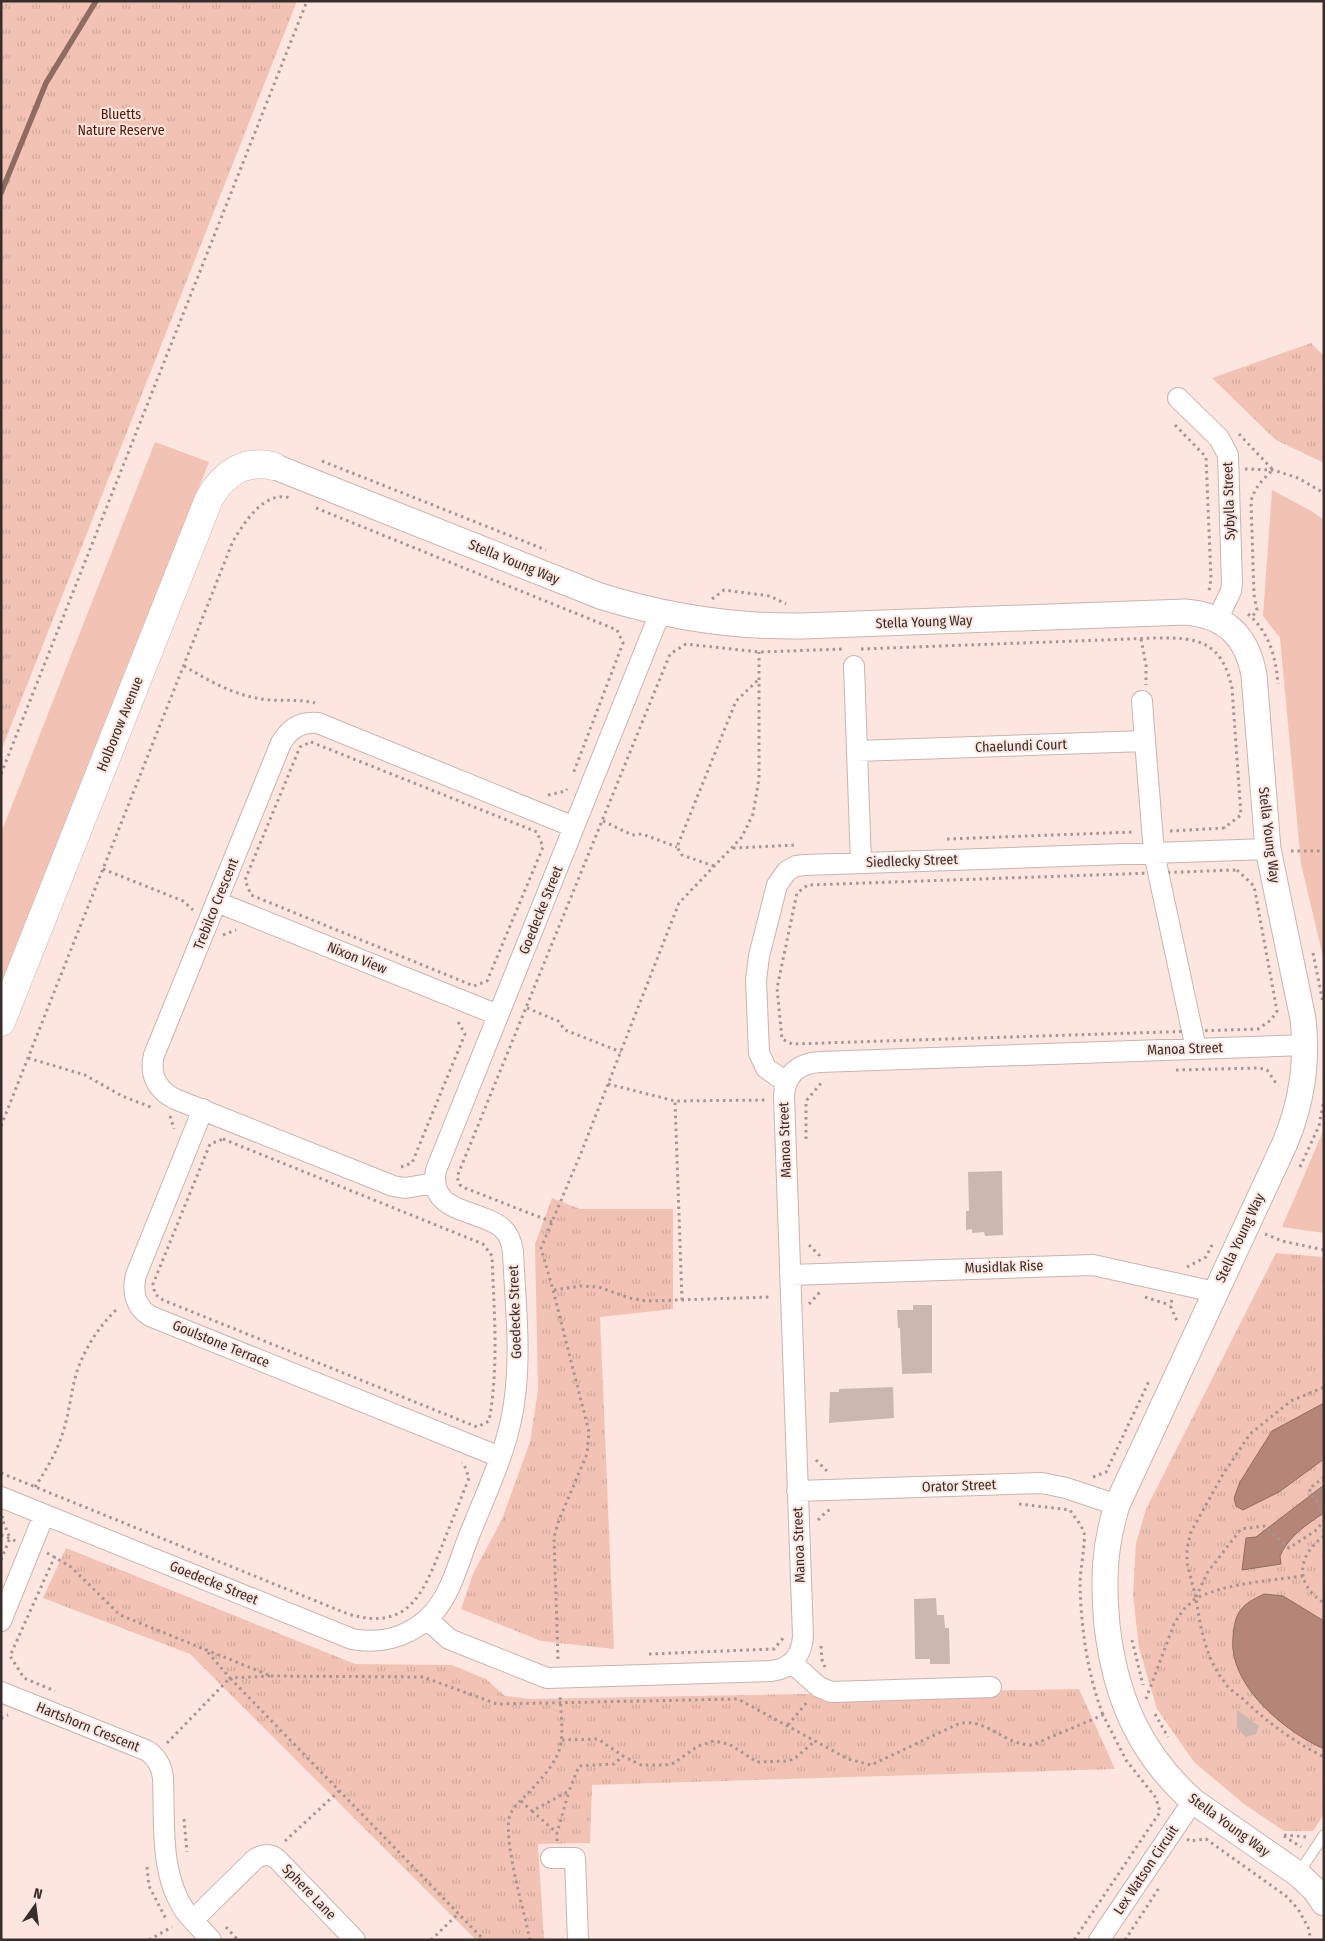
<svg xmlns="http://www.w3.org/2000/svg" width="1325" height="1941" viewBox="0 0 1325 1941" font-family="'Fira Sans Condensed',sans-serif">
	<style>
		.green { fill: #f2c3b5 }
		.park { fill: url(#park-tufts) }
		.water { fill: #b58678; stroke: #8f6c61 }
		.lines { fill: none; stroke-linecap: round; stroke-linejoin: round }
		.stream { stroke: #8f6c61; stroke-width: 5.5 }
		.building { fill: #ccb7b0 }
		.service-casing { stroke: #c9b4ae; stroke-width: 12 }
		.minor-casing { stroke: #c9b4ae; stroke-width: 22 }
		.tertiary-casing { stroke: #c9b4ae; stroke-width: 27 }
		.secondary-casing { stroke: #c9b4ae; stroke-width: 29 }
		.path { stroke: #a69590; stroke-width: 3; stroke-dasharray: 2.5 4; stroke-linecap: butt }
		.service { stroke: #fff; stroke-width: 10 }
		.minor { stroke: #fff; stroke-width: 20 }
		.tertiary { stroke: #fff; stroke-width: 25 }
		.secondary { stroke: #fff; stroke-width: 28 }
		.labels { text-anchor: middle; dominant-baseline: central; stroke-width: 4; stroke-linejoin: round; paint-order: stroke }
		.park-label { font-size: 14px; fill: #531805; stroke: #fde6df }
		.street-label { font-size: 14px; fill: #372e2c; stroke: #fde6df }
	</style>
	<defs>
		<pattern id="park-tufts" width="24" height="20" patternUnits="userSpaceOnUse" patternTransform="scale(1.25)"><rect width="24" height="20" fill="#f2c3b5"/><path d="M3 7l-1-3M5 7V3M7 7l1-3M15 17l-1-3M17 17v-4M19 17l1-3" fill="none" stroke="#d0a89c"/></pattern>
	</defs>
	<rect width="100%" height="100%" fill="#fde6df"/>
	<path class="green" d="M 155,442 L 209,462 L 1,986 L 1,833 Z
		M 1272,490 L 1313,512 L 1324,520 L 1324,961 L 1301,864 L 1280,638 L 1263,616 Z
		M 1324,1129 L 1324,1233 L 1282,1227 Z"/>
	<path class="park" d="M 1,1 L 297,1 L 1,751 Z
		M 1311,343 L 1324,356 L 1324,463 L 1276,440 L 1212,378 Z
		M 552,1198 L 580,1209 L 673,1209 L 673,1309 L 600,1317 L 614,1649 L 541,1641 L 461,1609 L 473,1574 L 502,1519 L 530,1442 L 538,1390 L 535,1244 Z
		M 1276,1253 L 1324,1257 L 1324,1814 L 1313,1831 L 1284,1831 L 1244,1804 L 1194,1762 L 1157,1709 L 1139,1648 L 1133,1595 L 1136,1543 L 1146,1509 Z
		M 66,1548 L 355,1664 L 452,1665 L 486,1679 L 505,1696 L 530,1699 L 1079,1689 L 1115,1769 L 592,1785 L 590,1843 L 538,1844 L 544,1940 L 476,1940 L 190,1654 L 43,1598 Z"/>
	<path class="water" d="M 1324,1403 L 1324,1459 L 1279,1492 L 1243,1510 L 1236,1506 L 1234,1498 L 1240,1482 L 1272,1431 Z
		M 1324,1485 L 1324,1513 C 1307,1524 1288,1537 1280,1556 L 1281,1564 L 1242,1570 L 1246,1538 L 1256,1537 Z
		M 1264,1594 L 1283,1596 L 1324,1621 L 1324,1749 C 1284,1731 1228,1685 1233,1637 C 1235,1611 1241,1605 1264,1594 Z"/>
	<g class="lines">
		<path class="stream" d="M 1,193 L 46,83 L 96,1"/>
	</g>
	<path class="building" d="M 1002,1171 L 1003,1235 L 985,1236 L 984,1232 L 972,1233 L 972,1229 L 966,1230 L 966,1211 L 969,1211 L 968,1172 Z
		M 913,1305 L 932,1305 L 932,1373 L 902,1374 L 900,1328 L 898,1328 L 897,1310 L 913,1310 Z
		M 893,1387 L 894,1418 L 829,1423 L 830,1392 L 839,1392 L 839,1389 Z
		M 936,1598 L 937,1615 L 944,1615 L 945,1628 L 949,1628 L 950,1664 L 930,1664 L 930,1659 L 915,1659 L 914,1599 Z
		M 1237,1710 L 1259,1726 L 1256,1734 L 1245,1737 L 1237,1727 Z"/>
	<g class="lines">
		<g class="service-casing">
			<path id="service" d="M 1298,1874 L 1324,1835"/>
		</g>
		<g class="minor-casing">
			<path id="minor" d="M 1178,398 L 1219,438 L 1228,455 L 1232,583 L 1231,591 L 1217,620
				M 854,666 L 861,863
				M 1145,741 L 1154,853 L 1196,1049
				M 857,751 L 1145,741 L 1142,701
				M 217,902 L 498,1015
				M 786,1082 L 766,1068 L 759,1053 L 756,980 L 759,956 L 777,885 L 787,871 L 796,866 L 805,865 L 1268,849
				M 203,1109 L 136,1275 C 132,1291 135,1307 150,1316 L 500,1457
				M 435,1183 L 405,1188 L 393,1186 L 175,1099 C 157,1090 149,1075 154,1055 L 281,743 C 289,729 301,721 318,723 L 574,827
				M 790,1275 L 1093,1265 L 1215,1292
				M 797,1491 L 1042,1483 L 1066,1488 L 1117,1505
				M 1,1497 L 352,1639 C 379,1644 405,1638 426,1620 C 450,1600 458,1563 469,1536 C 487,1490 510,1445 515,1396 C 521,1349 515,1299 513,1252 C 512,1243 509,1234 502,1228 C 480,1209 427,1214 436,1170 L 660,613
				M 427,1619 L 449,1639 L 547,1678 L 771,1671 C 791,1669 802,1655 803,1636 L 784,1096 C 785,1074 799,1063 820,1062 L 1305,1045
				M 1,1621 L 44,1515
				M 792,1663 L 819,1687 L 831,1692 L 991,1687
				M 1,1692 L 148,1751 C 157,1758 162,1767 163,1778 C 165,1821 159,1873 185,1911 C 193,1921 202,1930 211,1940
				M 551,1858 L 575,1858 L 578,1940
				M 193,1920 L 255,1859 C 263,1854 271,1853 278,1860 L 355,1940
				M 1099,1940 L 1193,1801"/>
		</g>
		<g class="tertiary-casing">
			<path id="tertiary" d="M 273,466 L 600,596 C 667,617 732,627 802,626 L 1185,612 C 1225,615 1247,636 1254,675 L 1268,849 L 1303,1019 C 1308,1062 1302,1102 1285,1143 L 1117,1505 C 1104,1547 1103,1581 1107,1625 C 1115,1696 1139,1753 1193,1801 L 1298,1874 L 1315,1890 L 1324,1903"/>
		</g>
		<g class="secondary-casing">
			<path id="secondary" d="M 1,1022 L 209,499 C 223,474 244,459 273,466"/>
		</g>
		<path class="path" d="M 1175,425 L 1206,457 L 1211,579 L 1209,591
			M 1239,434 L 1273,470 C 1263,479 1255,487 1251,501 L 1254,595 L 1257,610 L 1252,617
			M 322,461 L 546,550
			M 1245,469 L 1273,470 L 1298,478 L 1324,493
			M 316,508 L 617,630 L 623,643 L 573,774
			M 712,599 L 724,590 L 770,596 L 786,604
			M 1248,614 C 1269,632 1276,657 1278,684
			M 1141,639 L 1146,665 L 1146,685
			M 861,649 L 1156,638 C 1199,637 1222,642 1232,688 L 1241,815 L 1224,828
			M 184,666 C 211,682 239,698 271,700 C 286,701 300,699 315,703
			M 311,742 L 537,832 L 543,847 L 487,981 L 474,986 L 251,895 L 245,880 L 300,747 Z
			M 1,774 L 307,1
			M 548,795 L 566,791 L 567,789
			M 603,821 L 632,835 L 642,834 L 677,847
			M 1170,831 L 1224,828 L 1224,830
			M 947,839 L 1134,832
			M 733,848 L 796,845
			M 1291,851 L 1324,851
			M 714,866 L 682,855 L 677,847 L 736,701 L 759,679
			M 103,869 L 183,901 L 193,910
			M 1237,870 L 1254,886 L 1277,1011 L 1271,1020 L 1258,1029 L 792,1044 L 782,1039 L 777,988 L 797,893 L 808,885 Z
			M 223,935 L 236,930
			M 1313,953 L 1323,1003
			M 527,1008 L 558,1021 L 565,1030 L 621,1052
			M 28,1058 L 85,1075 L 122,1096 L 153,1108
			M 1176,1070 L 1259,1068 L 1267,1070 L 1278,1086
			M 608,1084 L 675,1101
			M 170,1116 L 174,1129
			M 1,1126 L 233,541 C 245,522 264,490 291,498
			M 223,1139 L 483,1244 L 492,1256 C 494,1311 499,1366 489,1421 L 477,1427 L 163,1300 L 155,1294 L 153,1284 L 210,1144 Z
			M 806,1139 L 806,1101 L 822,1082
			M 401,1167 L 412,1163 L 465,1034 L 457,1020
			M 1300,1167 L 1319,1126 L 1324,1099
			M 552,1222 L 465,1188 L 460,1185 L 457,1177 L 670,654 L 686,644 L 759,652 L 845,649
			M 1265,1234 L 1282,1241 L 1324,1250
			M 809,1245 L 819,1255 L 821,1254
			M 1187,1267 L 1206,1257 L 1213,1243
			M 554,1290 L 581,1286 L 599,1287 L 629,1298 L 647,1301 L 770,1297
			M 1145,1297 L 1170,1305
			M 682,1300 L 675,1101 L 767,1100
			M 1172,1300 L 1170,1305 L 1177,1321 L 1176,1324
			M 809,1304 L 820,1292
			M 816,1460 L 827,1471
			M 1,1473 L 348,1614 C 409,1632 423,1593 442,1546 C 451,1523 460,1501 469,1478 L 464,1464 L 462,1463
			M 1093,1477 L 1106,1472 L 1150,1379
			M 1324,1477 L 1309,1489 L 1324,1513
			M 35,1487 C 46,1470 57,1452 63,1432 C 70,1411 71,1389 78,1368 C 87,1345 100,1325 118,1308
			M 1019,1504 L 1070,1510 C 1074,1517 1082,1525 1084,1533 C 1086,1539 1080,1572 1080,1583 C 1081,1627 1087,1673 1103,1715
			M 818,1520 L 827,1511 L 830,1510
			M 1,1535 L 16,1541
			M 1324,1536 C 1297,1556 1294,1584 1324,1603
			M 47,1553 L 71,1567 L 120,1615 L 271,1676 L 230,1678 L 205,1649
			M 55,1556 L 10,1656 L 24,1678 L 55,1691
			M 1,1560 L 10,1538 L 2,1519 L 3,1516
			M 1303,1576 C 1266,1581 1230,1583 1196,1598 L 1187,1563 L 1187,1548 L 1191,1532 L 1222,1476 L 1250,1434 L 1291,1401 L 1324,1387
			M 1196,1597 L 1207,1573 L 1241,1529 L 1264,1526 L 1289,1548 L 1315,1531 L 1324,1521
			M 1132,1640 L 1143,1685
			M 821,1646 L 822,1660 L 825,1667
			M 649,1654 L 774,1649 L 784,1637
			M 558,1659 L 554,1537 L 559,1520 L 587,1454 L 589,1432 L 553,1290 L 541,1248 L 581,1153 L 679,903 L 742,837 L 753,814 L 759,779 L 759,652
			M 271,1676 L 423,1677 L 497,1704 L 738,1699 L 848,1759 L 871,1765 L 958,1724 C 985,1716 1003,1745 1032,1745 L 1103,1715 L 1126,1760 L 1156,1798 L 1160,1812 L 1074,1940
			M 1146,1699 L 1174,1624 L 1183,1610 L 1196,1598 C 1200,1627 1206,1660 1226,1684 C 1230,1690 1237,1694 1243,1699 C 1267,1722 1294,1742 1324,1757
			M 1155,1714 L 1168,1737
			M 1,1718 L 8,1715
			M 788,1725 L 808,1701
			M 562,1740 L 598,1739 L 623,1756
			M 167,1743 L 230,1678 L 484,1940
			M 521,1801 L 532,1811 L 569,1791 L 579,1766 L 614,1764 L 623,1756 L 641,1765 L 665,1765 L 674,1763 L 698,1746 L 714,1741 L 729,1744 L 757,1762 L 788,1761 L 794,1759 L 815,1741
			M 532,1811 L 557,1833
			M 184,1819 L 187,1852
			M 1284,1835 L 1307,1837
			M 1284,1836 L 1301,1847
			M 1187,1839 L 1190,1841 L 1206,1839 L 1286,1896 L 1298,1909 L 1308,1927 L 1311,1940
			M 285,1841 L 339,1791
			M 557,1841 L 557,1833 L 569,1791
			M 147,1867 L 149,1886 L 166,1919
			M 226,1927 L 238,1940
			M 149,1940 L 172,1927
			M 431,1940 L 459,1913
			M 530,1940 C 525,1914 502,1838 510,1815 C 514,1805 525,1797 532,1789 C 567,1751 563,1744 560,1695
			M 1125,1940 L 1159,1888"/>
		<use href="#service" class="service"/>
		<use href="#minor" class="minor"/>
		<use href="#tertiary" class="tertiary"/>
		<use href="#secondary" class="secondary"/>
	</g>
	<g class="labels">
		<g class="park-label">
			<text x="121" y="114">Bluetts<tspan x="121" dy="16">Nature Reserve</tspan></text>
		</g>
		<g class="street-label">
			<text transform="translate(1229 501) rotate(-92)">Sybylla Street</text>
			<text transform="translate(514 562) rotate(22)">Stella Young Way</text>
			<text transform="translate(924 622) rotate(-2)">Stella Young Way</text>
			<text transform="translate(120 724) rotate(-68)">Holborow Avenue</text>
			<text transform="translate(1021 746) rotate(-2)">Chaelundi Court</text>
			<text transform="translate(1269 835) rotate(83)">Stella Young Way</text>
			<text transform="translate(912 861) rotate(-2)">Siedlecky Street</text>
			<text transform="translate(216 904) rotate(-68)">Trebilco Crescent</text>
			<text transform="translate(541 910) rotate(-68)">Goedecke Street</text>
			<text transform="translate(357 958) rotate(22)">Nixon View</text>
			<text transform="translate(1185 1049) rotate(-2)">Manoa Street</text>
			<text transform="translate(785 1140) rotate(-92)">Manoa Street</text>
			<text transform="translate(1240 1238) rotate(-65)">Stella Young Way</text>
			<text transform="translate(1004 1267) rotate(-2)">Musidlak Rise</text>
			<text transform="translate(515 1312) rotate(-92)">Goedecke Street</text>
			<text transform="translate(221 1344) rotate(22)">Goulstone Terrace</text>
			<text transform="translate(959 1486) rotate(-2)">Orator Street</text>
			<text transform="translate(799 1545) rotate(-92)">Manoa Street</text>
			<text transform="translate(214 1583) rotate(22)">Goedecke Street</text>
			<text transform="translate(88 1727) rotate(22)">Hartshorn Crescent</text>
			<text transform="translate(1229 1825) rotate(36)">Stella Young Way</text>
			<text transform="translate(1146 1870) rotate(-56)">Lex Watson Circuit</text>
			<text transform="translate(309 1892) rotate(46)">Sphere Lane</text>
		</g>
	</g>
	<rect width="1325" height="1941" fill="none" stroke="#372e2c" stroke-width="5"/>
	<g transform="translate(35 1906) rotate(14)" stroke="#fde6df" stroke-width="4" paint-order="stroke">
	<path d="M0-4L9 19L0 12L-9 19Z" fill="#372e2c"/>
	<text y="-8" font-size="14" font-weight="bold" text-anchor="middle" fill="#372e2c">N</text>
	</g>
</svg>
